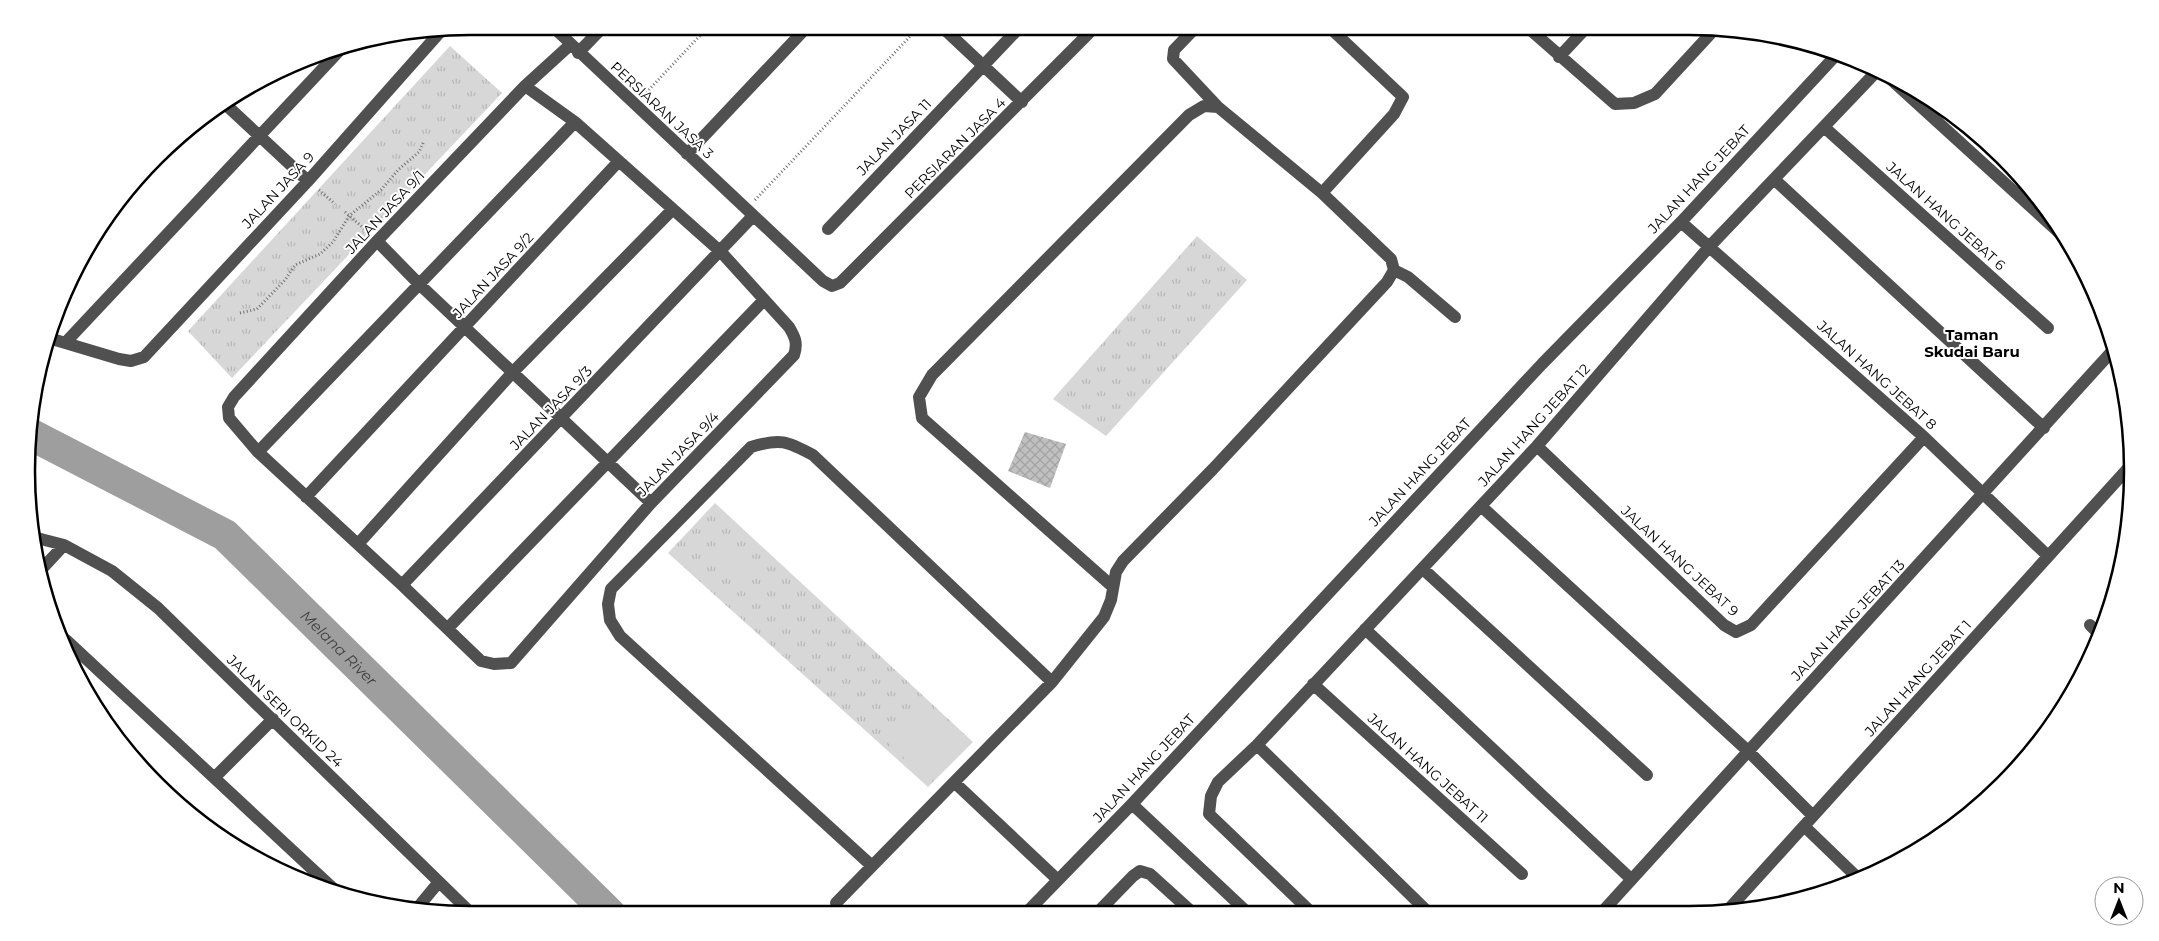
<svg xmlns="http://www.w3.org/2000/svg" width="2159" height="941" viewBox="0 0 2159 941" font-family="Montserrat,sans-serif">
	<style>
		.grass { fill: url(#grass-tufts) }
		.pitch { fill: #d7d7d7 }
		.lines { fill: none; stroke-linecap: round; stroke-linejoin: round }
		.river { stroke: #9e9e9e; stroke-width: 32 }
		.building { fill: url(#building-cross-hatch) }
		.path { stroke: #727272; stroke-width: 3; stroke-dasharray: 1 2.5; stroke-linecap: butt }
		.minor { stroke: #505050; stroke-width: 12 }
		.labels { text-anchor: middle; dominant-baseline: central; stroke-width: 4; stroke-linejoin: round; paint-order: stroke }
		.street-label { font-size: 14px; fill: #000; stroke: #fff }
		.neighbourhood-label { font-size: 15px; font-weight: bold; fill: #000; stroke: #fff }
		.water-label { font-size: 15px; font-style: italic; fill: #3f3f3f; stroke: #fff }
		.rim { fill: none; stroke: #000; stroke-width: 2.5 }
	</style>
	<defs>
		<pattern id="grass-tufts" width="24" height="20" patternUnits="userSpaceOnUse" patternTransform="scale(1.25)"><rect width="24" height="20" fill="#d7d7d7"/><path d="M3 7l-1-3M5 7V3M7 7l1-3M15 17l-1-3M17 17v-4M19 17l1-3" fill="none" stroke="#b7b7b7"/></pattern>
		<pattern id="building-cross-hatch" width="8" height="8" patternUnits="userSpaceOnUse" patternTransform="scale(1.25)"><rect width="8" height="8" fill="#c0c0c0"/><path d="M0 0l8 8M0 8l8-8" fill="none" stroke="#a3a3a3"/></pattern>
	</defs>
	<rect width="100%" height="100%" fill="#fff"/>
	<path class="grass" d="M 450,46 L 502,93 L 232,378 L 188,331 Z
		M 1197,236 L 1247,280 L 1106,436 L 1053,399 Z
		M 715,503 L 973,742 L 928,787 L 668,553 Z"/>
	<path class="pitch" d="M 728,543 L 757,569 L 741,585 L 712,558 Z
		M 920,705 L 960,742 L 928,780 L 885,740 Z"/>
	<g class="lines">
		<path class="river" id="s1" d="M 30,434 L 225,535 L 610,914"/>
	</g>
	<path class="building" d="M 1025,432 L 1066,444 L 1050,488 L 1008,471 Z"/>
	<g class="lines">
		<path class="path" d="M 1305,26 L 1315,35
			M 644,95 L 709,26
			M 319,190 L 335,204
			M 755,200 L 920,26
			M 345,212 L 368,232
			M 240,313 L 257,309 L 285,280 L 295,265 L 320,254 L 333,242 L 349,216 L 381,190 L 399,169 L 419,152 L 424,141"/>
		<path class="minor" d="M 552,26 L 823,281 L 832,286 L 840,283 L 1096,26
			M 941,26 L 1022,102
			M 1526,26 L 1615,104 L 1634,103 L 1655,94 L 1714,30
			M 578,53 L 604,26
			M 1559,57 L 1588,26
			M 1885,74 L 2064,237
			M 525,86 L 575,122 L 721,252 L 789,327 C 795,337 798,343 794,355 L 651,503 L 511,663 L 494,664 L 481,661 L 402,585 L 258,452 L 229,418 L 228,407 L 234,397 L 377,241 L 525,86 L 570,45
			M 224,103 L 308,181
			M 1824,127 L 2048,328
			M 687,154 L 808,26
			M 1775,180 L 2044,428
			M 1322,193 L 1394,114 L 1403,97 L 1328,26
			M 1681,222 L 1924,437 L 2048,556
			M 828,229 L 1021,26
			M 377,241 L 419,284 L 651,503
			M 1394,270 L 1408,277 L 1455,317
			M 52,339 L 119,359 L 131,361 L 144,357 L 308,181 L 441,31
			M 66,342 L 342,48
			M 1537,446 L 1724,625 L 1736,632 L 1751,625 L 1924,437
			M 258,452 L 575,122
			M 306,497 L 619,161
			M 1481,506 L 1748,751 L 1813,816
			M 33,537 L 64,545 L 112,571 L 158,608 L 473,915
			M 358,544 L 513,372 L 673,209
			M 1423,569 L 1647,775
			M 40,571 L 64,545
			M 402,585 L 753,216
			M 1113,587 L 922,418 L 919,397 L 932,375 L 1189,115 L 1204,106 L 1218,107
			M 2090,625 L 2099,634
			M 448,628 L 764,300
			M 1365,629 L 1631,879
			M 66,640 L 338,893
			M 1313,684 L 1522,874
			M 1257,745 L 1428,912
			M 215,777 L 273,719
			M 955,783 L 1058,880
			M 1132,804 L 1247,912
			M 1804,826 L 1860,880
			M 872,866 L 620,636 L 610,620 L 608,604 L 611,589 L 751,447 C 780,438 787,441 813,455 L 1052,682
			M 836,903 L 1052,682 L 1104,617 L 1111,600 L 1116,572 L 1123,561 L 1213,469 L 1387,282 L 1394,270 L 1391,259 L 1322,193 L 1218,107 L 1173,59 L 1174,50 L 1197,26
			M 419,906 L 438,883
			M 1603,911 L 2115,348
			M 1727,911 L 2131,465
			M 1311,912 L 1209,814 L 1211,796 L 1218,782 L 1257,745 L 1537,446 L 1709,247 L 1877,71
			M 1026,913 L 1132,804 L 1542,364 L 1681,222 L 1838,53
			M 1097,913 L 1133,876 L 1140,871 L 1150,874 L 1193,913"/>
	</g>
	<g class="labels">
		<g class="street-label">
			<text transform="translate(662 110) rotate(43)">PERSIARAN JASA 3</text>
			<text transform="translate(894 137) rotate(-46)">JALAN JASA 11</text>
			<text transform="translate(955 148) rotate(-45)">PERSIARAN JASA 4</text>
			<text transform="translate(1699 179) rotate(-47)">JALAN HANG JEBAT</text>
			<text transform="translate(278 190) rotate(-47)">JALAN JASA 9</text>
			<text transform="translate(385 212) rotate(-47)">JALAN JASA 9/1</text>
			<text transform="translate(1946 216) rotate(42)">JALAN HANG JEBAT 6</text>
			<text transform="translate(493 275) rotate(-47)">JALAN JASA 9/2</text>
			<text transform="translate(1877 375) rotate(42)">JALAN HANG JEBAT 8</text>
			<text transform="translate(551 408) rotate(-46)">JALAN JASA 9/3</text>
			<text transform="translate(1534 425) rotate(-48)">JALAN HANG JEBAT 12</text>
			<text transform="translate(678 454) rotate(-46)">JALAN JASA 9/4</text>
			<text transform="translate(1420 472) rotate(-47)">JALAN HANG JEBAT</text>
			<text transform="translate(1680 561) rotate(43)">JALAN HANG JEBAT 9</text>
			<text transform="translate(1848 620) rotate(-47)">JALAN HANG JEBAT 13</text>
			<text transform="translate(1918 678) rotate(-48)">JALAN HANG JEBAT 1</text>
			<text transform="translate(285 711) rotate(44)">JALAN SERI ORKID 24</text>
			<text transform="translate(1144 768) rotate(-47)">JALAN HANG JEBAT</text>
			<text transform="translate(1428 768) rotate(42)">JALAN HANG JEBAT 11</text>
		</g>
		<g class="neighbourhood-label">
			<text x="1972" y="334">Taman<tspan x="1972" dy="17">Skudai Baru</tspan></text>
		</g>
		<g class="water-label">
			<text stroke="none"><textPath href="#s1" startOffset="380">Melana River</textPath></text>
		</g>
	</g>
	<path d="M0 0H2159V941H0ZM470 35H1689A435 435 0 0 1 2124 470V471A435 435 0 0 1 1689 906H470A435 435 0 0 1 35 471V470A435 435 0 0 1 470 35Z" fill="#fff" fill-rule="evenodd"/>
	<path class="rim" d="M470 35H1689A435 435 0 0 1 2124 470V471A435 435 0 0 1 1689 906H470A435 435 0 0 1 35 471V470A435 435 0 0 1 470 35Z"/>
	<g transform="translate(2119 901)"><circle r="24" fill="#ffffff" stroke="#999999"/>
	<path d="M0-4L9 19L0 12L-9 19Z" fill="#000000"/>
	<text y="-8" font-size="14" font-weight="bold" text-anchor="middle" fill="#000000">N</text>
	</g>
</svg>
